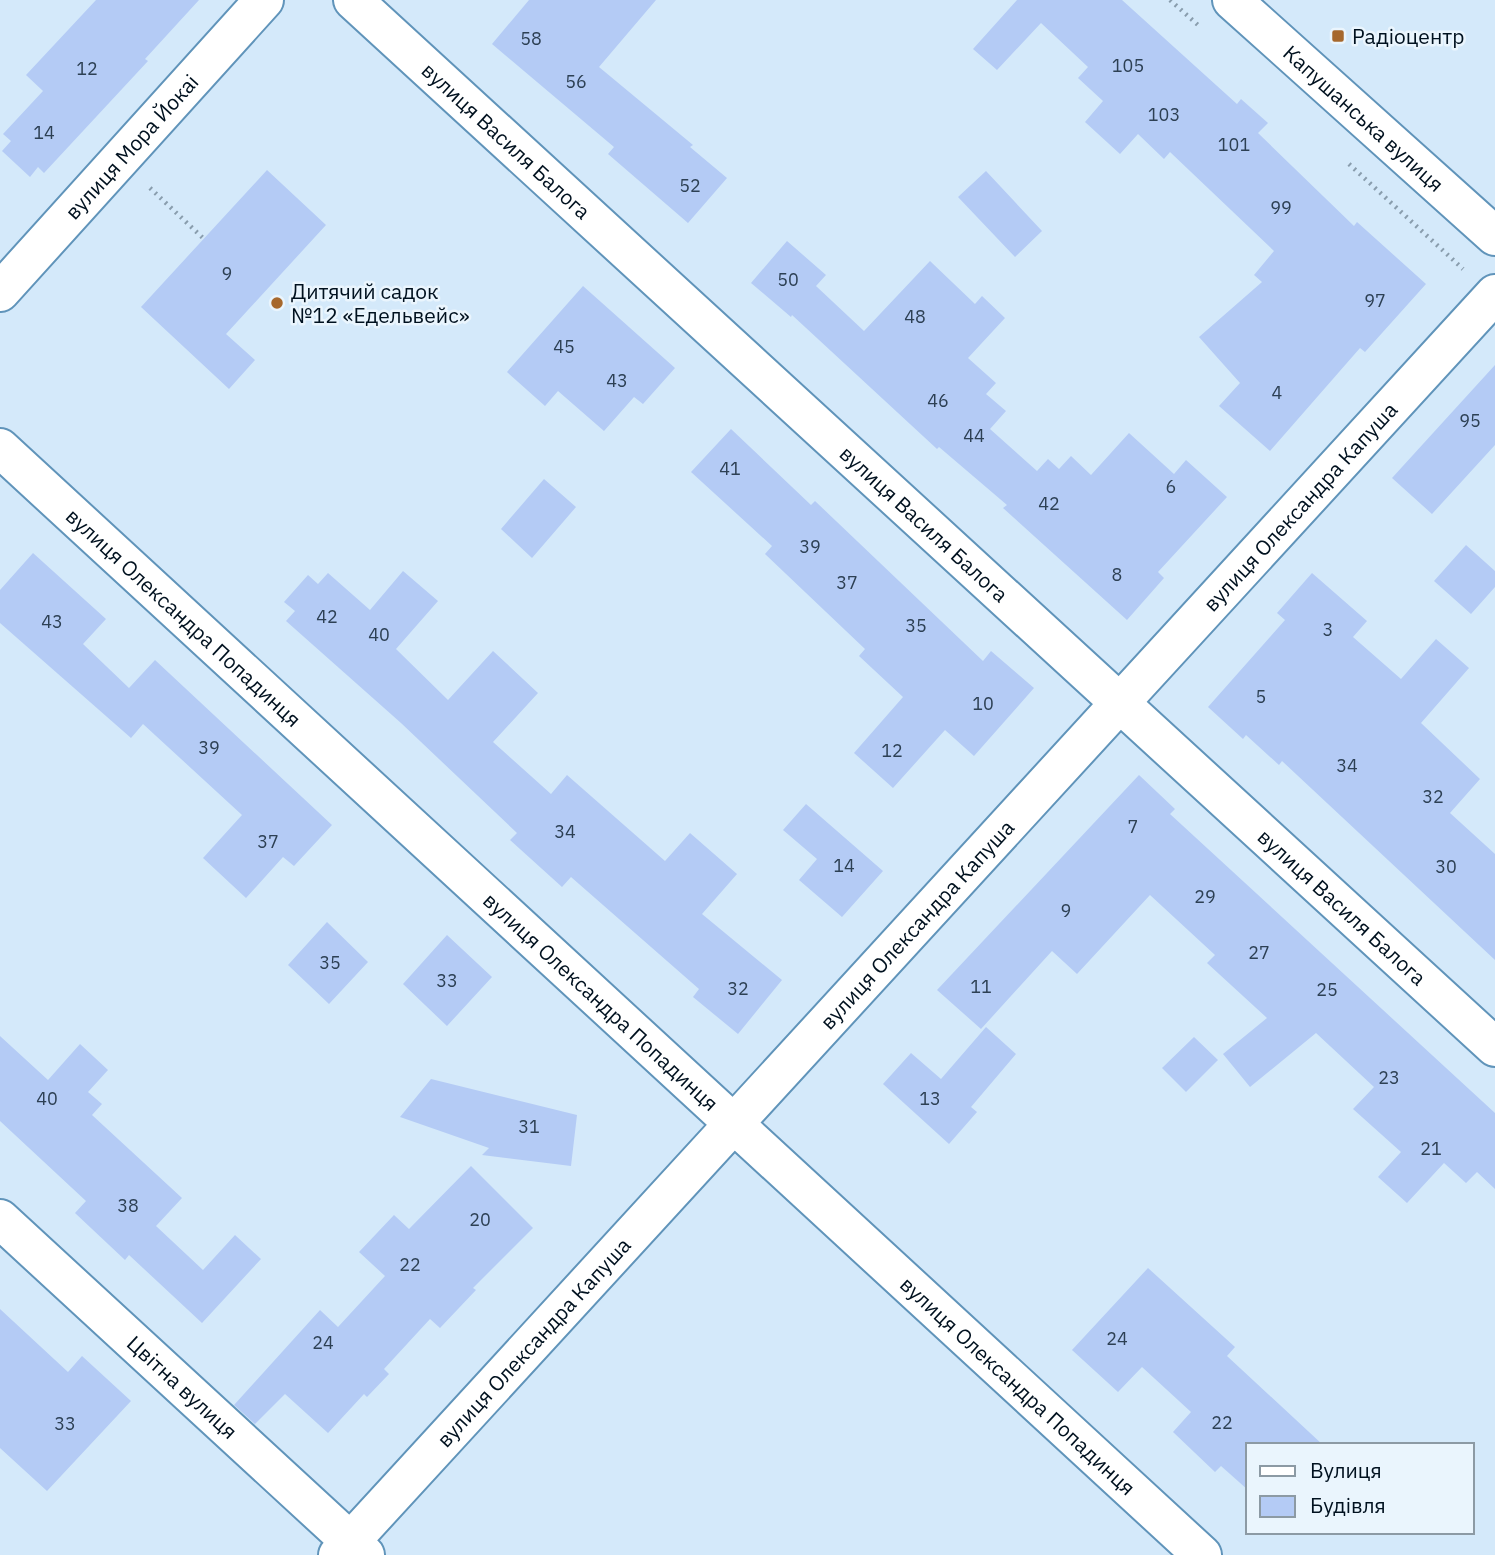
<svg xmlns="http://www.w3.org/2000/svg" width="1495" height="1555" viewBox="0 0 1495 1555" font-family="'IBM Plex Sans',sans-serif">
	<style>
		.building { fill: #b4cbf5 }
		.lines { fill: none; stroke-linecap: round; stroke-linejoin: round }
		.minor-casing { stroke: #6094ba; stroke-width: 42 }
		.path { stroke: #899dad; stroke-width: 4.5; stroke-dasharray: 2 5; stroke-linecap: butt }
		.minor { stroke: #fff; stroke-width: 38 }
		.poi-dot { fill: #a6682d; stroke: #eaf5fd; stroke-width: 2.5 }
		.labels { text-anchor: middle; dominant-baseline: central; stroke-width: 5; stroke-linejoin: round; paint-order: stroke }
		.number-label { font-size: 18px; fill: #2d4054 }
		.poi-label { font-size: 21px; fill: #00111f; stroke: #eaf5fd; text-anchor: start }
		.street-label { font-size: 21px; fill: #00111f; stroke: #eaf5fd }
	</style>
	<rect width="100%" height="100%" fill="#d4e9fa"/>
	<path class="building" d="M 96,0 L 199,0 L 145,59 L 148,61 L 44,173 L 38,167 L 30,177 L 2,151 L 11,141 L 3,134 L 43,91 L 26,75 Z
		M 529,0 L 656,0 L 599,67 L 693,145 L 690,147 L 727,178 L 688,223 L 608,154 L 614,147 L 492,44 Z
		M 1017,0 L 1122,0 L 1237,104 L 1241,99 L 1268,123 L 1258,133 L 1354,226 L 1357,222 L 1426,284 L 1365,352 L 1360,348 L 1270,451 L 1219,406 L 1240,383 L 1199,337 L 1262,282 L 1254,275 L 1274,251 L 1170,152 L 1164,159 L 1138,134 L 1120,154 L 1085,122 L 1103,101 L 1078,78 L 1088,67 L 1041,23 L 997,70 L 973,49 Z
		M 267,170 L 326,225 L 226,334 L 255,360 L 229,389 L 141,307 Z
		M 986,171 L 1042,231 L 1015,257 L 958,197 Z
		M 787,241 L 826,275 L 816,286 L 864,331 L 930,261 L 975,304 L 982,296 L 1005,318 L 968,358 L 996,383 L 986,394 L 1006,411 L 990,429 L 1037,471 L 1048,459 L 1059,469 L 1071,456 L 1091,475 L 1129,433 L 1174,474 L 1186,460 L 1227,497 L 1158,572 L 1164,578 L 1127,620 L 1003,508 L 1007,505 L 939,447 L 937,449 L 792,315 L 791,317 L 751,283 Z
		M 583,286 L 675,368 L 643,404 L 634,397 L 604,431 L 558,391 L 545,406 L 507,372 Z
		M 1495,365 L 1495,445 L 1432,514 L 1392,478 Z
		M 731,429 L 811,505 L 815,501 L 983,661 L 991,651 L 1034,688 L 974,756 L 945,730 L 893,788 L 854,753 L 903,697 L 859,656 L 865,649 L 765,554 L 772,546 L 691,472 Z
		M 544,479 L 576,507 L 532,558 L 501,529 Z
		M 1466,545 L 1495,571 L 1495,587 L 1471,614 L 1434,581 Z
		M 33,553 L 106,619 L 83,644 L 129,688 L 155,660 L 332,825 L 294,866 L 283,857 L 246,898 L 203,858 L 242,815 L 143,724 L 131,738 L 0,623 L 0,590 Z
		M 403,571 L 438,601 L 396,649 L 448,700 L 493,651 L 538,693 L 493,742 L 551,794 L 567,775 L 665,861 L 690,833 L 737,874 L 702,914 L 782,980 L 738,1034 L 693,997 L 699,989 L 571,877 L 562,887 L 510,840 L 517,833 L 401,723 L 286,621 L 295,611 L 284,602 L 308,575 L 318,584 L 328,573 L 370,610 Z
		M 1312,573 L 1367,621 L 1353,637 L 1401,679 L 1436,639 L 1469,668 L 1421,723 L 1480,779 L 1450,813 L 1495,854 L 1495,960 L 1282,761 L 1279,765 L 1246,735 L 1243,739 L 1208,707 L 1285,620 L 1277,613 Z
		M 1139,775 L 1175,809 L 1170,814 L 1495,1113 L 1495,1189 L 1477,1172 L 1466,1183 L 1444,1163 L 1407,1203 L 1378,1177 L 1401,1152 L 1353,1109 L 1374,1087 L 1316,1033 L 1250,1087 L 1223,1054 L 1267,1018 L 1207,963 L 1215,955 L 1150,895 L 1077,974 L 1052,951 L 981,1029 L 937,990 Z
		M 806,804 L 883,871 L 842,917 L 799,880 L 817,859 L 783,830 Z
		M 327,922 L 368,962 L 329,1004 L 288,965 Z
		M 447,935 L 492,977 L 447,1026 L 403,984 Z
		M 986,1027 L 1016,1054 L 971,1107 L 977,1112 L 949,1144 L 883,1084 L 911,1053 L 941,1079 Z
		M 0,1036 L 48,1080 L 80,1044 L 108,1070 L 88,1092 L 102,1104 L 92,1115 L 182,1198 L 156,1226 L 203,1270 L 235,1235 L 261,1259 L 202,1323 L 129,1255 L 125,1260 L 75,1213 L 86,1201 L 0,1121 Z
		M 1194,1037 L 1218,1060 L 1186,1092 L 1162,1068 Z
		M 431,1079 L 577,1115 L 571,1166 L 482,1155 L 489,1148 L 400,1117 Z
		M 471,1166 L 533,1228 L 473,1288 L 476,1290 L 440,1328 L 430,1319 L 384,1369 L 389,1374 L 367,1397 L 364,1394 L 328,1433 L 285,1394 L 255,1424 L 234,1405 L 320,1310 L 338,1327 L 385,1276 L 359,1252 L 394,1215 L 409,1229 Z
		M 1148,1268 L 1235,1347 L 1227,1356 L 1323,1445 L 1248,1445 L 1248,1490 L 1221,1466 L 1215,1472 L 1173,1432 L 1191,1412 L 1142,1367 L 1118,1392 L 1072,1350 Z
		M 0,1309 L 68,1372 L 82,1356 L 131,1401 L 47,1491 L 0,1448 Z"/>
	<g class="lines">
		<g class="minor-casing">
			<g id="minor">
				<path id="s1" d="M 353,0 L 1495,1047"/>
				<path id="s2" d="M 1232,0 L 1495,236"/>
				<path id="s3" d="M 0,292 L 264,0"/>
				<path id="s4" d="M 0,448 L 1202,1555"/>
				<path id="s5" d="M 0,1219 L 365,1555"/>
				<path id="s6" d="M 338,1555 L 1495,294"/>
			</g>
		</g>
		<path class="path" d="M 1170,0 L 1198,25
			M 1349,164 L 1463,269
			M 150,188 L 204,239"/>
		<use href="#minor" class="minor"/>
	</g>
	<g class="poi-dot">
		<rect x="1331" y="29" width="14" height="14" rx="3.5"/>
		<circle cx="277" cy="303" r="7"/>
	</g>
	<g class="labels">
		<g class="number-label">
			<text x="531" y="38">58</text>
			<text x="1128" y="65">105</text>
			<text x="87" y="68">12</text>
			<text x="576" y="81">56</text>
			<text x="1164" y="114">103</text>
			<text x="44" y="132">14</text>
			<text x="1234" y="144">101</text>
			<text x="690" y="185">52</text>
			<text x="1281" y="207">99</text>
			<text x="227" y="273">9</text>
			<text x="788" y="279">50</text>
			<text x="1375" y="300">97</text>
			<text x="915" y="316">48</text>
			<text x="564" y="346">45</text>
			<text x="617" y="380">43</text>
			<text x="1277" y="392">4</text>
			<text x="938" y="400">46</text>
			<text x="1470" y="420">95</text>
			<text x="974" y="435">44</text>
			<text x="730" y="468">41</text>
			<text x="1171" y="486">6</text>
			<text x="1049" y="503">42</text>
			<text x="810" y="546">39</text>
			<text x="1117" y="574">8</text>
			<text x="847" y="582">37</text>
			<text x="327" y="616">42</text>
			<text x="52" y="621">43</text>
			<text x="916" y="625">35</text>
			<text x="1328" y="629">3</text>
			<text x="379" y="634">40</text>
			<text x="1261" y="696">5</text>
			<text x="983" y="703">10</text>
			<text x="209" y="747">39</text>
			<text x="892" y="750">12</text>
			<text x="1347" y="765">34</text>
			<text x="1433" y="796">32</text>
			<text x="1133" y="826">7</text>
			<text x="565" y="831">34</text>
			<text x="268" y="841">37</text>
			<text x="844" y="865">14</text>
			<text x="1446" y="866">30</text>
			<text x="1205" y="896">29</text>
			<text x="1066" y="910">9</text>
			<text x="1259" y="952">27</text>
			<text x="330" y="962">35</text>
			<text x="447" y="980">33</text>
			<text x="981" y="986">11</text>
			<text x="738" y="988">32</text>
			<text x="1327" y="989">25</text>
			<text x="1389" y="1077">23</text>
			<text x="47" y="1098">40</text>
			<text x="930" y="1098">13</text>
			<text x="529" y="1126">31</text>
			<text x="1431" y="1148">21</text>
			<text x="128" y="1205">38</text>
			<text x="480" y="1219">20</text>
			<text x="410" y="1264">22</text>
			<text x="1117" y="1338">24</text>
			<text x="323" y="1342">24</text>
			<text x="1222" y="1422">22</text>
			<text x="65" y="1423">33</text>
		</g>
		<g class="poi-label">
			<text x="1352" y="36">Радіоцентр</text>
			<text x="291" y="291">Дитячий садок<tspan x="291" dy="24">№12 «Едельвейс»</tspan></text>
		</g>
		<g class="street-label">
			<text stroke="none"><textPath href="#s2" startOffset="177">Капушанська вулиця</textPath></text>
			<text stroke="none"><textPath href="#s1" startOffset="208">вулиця Василя Балога</textPath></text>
			<text stroke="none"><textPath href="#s3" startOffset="196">вулиця Мора Йокаі</textPath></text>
			<text stroke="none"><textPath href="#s6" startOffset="1423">вулиця Олександра Капуша</textPath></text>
			<text stroke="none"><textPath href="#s1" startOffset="775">вулиця Василя Балога</textPath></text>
			<text stroke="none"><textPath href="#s4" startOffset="250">вулиця Олександра Попадинця</textPath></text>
			<text stroke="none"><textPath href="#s1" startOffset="1342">вулиця Василя Балога</textPath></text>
			<text stroke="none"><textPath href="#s6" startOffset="856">вулиця Олександра Капуша</textPath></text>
			<text stroke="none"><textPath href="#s4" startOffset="817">вулиця Олександра Попадинця</textPath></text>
			<text stroke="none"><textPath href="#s6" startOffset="289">вулиця Олександра Капуша</textPath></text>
			<text stroke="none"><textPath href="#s4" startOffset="1384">вулиця Олександра Попадинця</textPath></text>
			<text stroke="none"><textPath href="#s5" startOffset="248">Цвітна вулиця</textPath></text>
		</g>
	</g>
	<rect x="1246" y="1443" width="228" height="91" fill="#eaf5fd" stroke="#8c9aa4" stroke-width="2"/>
	<rect x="1260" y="1466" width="35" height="10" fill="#ffffff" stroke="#8c9aa4" stroke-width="2"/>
	<text x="1310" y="1478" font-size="21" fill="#00111f">Вулиця</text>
	<rect x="1260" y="1496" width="35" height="21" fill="#b4cbf5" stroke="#8c9aa4" stroke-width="2"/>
	<text x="1310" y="1513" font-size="21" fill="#00111f">Будівля</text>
</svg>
